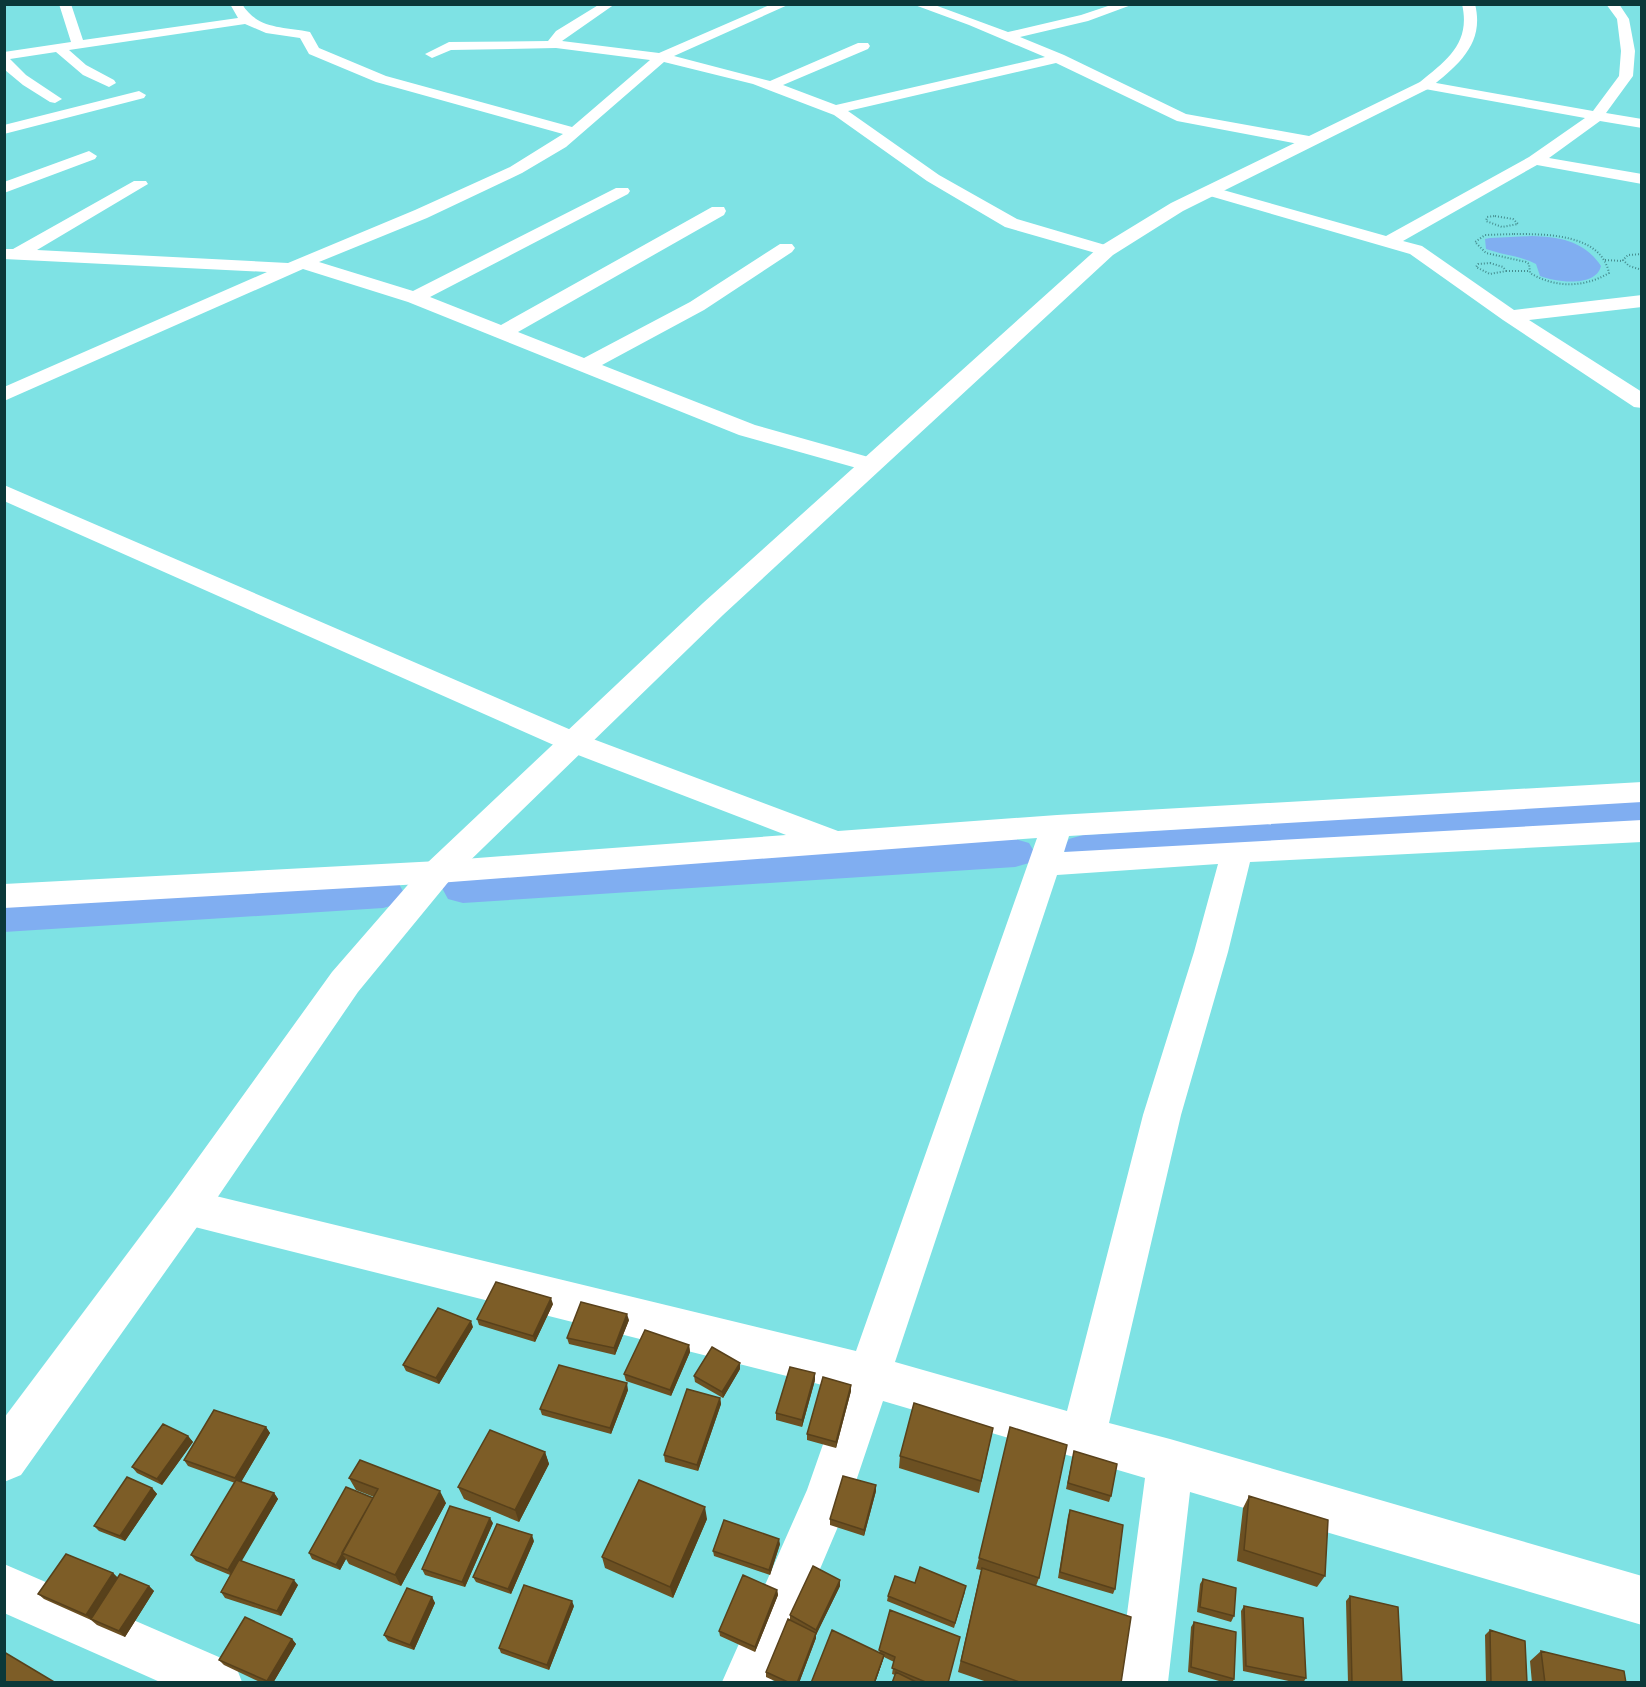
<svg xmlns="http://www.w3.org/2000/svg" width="1646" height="1687" viewBox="0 0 1646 1687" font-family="Mulish,sans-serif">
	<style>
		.water { fill: #80aef1 }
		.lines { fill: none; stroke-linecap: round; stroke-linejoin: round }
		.canal { fill: #80aef1; fill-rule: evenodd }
		.path { stroke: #468e90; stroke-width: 2; stroke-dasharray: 1 2; stroke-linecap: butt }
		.street { fill: #fff; fill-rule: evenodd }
		.secondary { fill: #fff; fill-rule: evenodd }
		.wall { fill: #6c5022 }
		.shaded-wall { fill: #58411b }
		.building { fill: #7d5d27; stroke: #58411b; stroke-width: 1.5 }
	</style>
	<rect width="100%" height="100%" fill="#7ee2e4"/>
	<path class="water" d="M 1532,236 C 1561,237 1584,241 1601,266 C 1596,288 1555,282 1540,276 L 1536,264 C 1521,256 1503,255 1486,249 L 1485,239 L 1490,238 Z"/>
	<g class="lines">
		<path class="canal" d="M 1642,800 L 1642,826 L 1083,863 L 1069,859 L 1063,849 L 1069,839 L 1083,835 Z
			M 1015,839 L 1029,843 L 1035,853 L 1029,863 L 1015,867 L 463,903 L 448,899 L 442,888 L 448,877 L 463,873 Z
			M 383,878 L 398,882 L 404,893 L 398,904 L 383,908 L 4,932 L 4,900 Z"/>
		<path class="path" d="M 1495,216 L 1513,219 L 1518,224 L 1502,227 L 1486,221 L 1487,217 Z
			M 1514,234 C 1547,234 1601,234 1609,273 C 1584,288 1555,288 1530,273 L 1529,264 L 1526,262 L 1486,253 L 1475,242 L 1485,235 Z
			M 1642,254 L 1628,255 L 1623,260 L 1629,266 L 1642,270
			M 1605,260 L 1623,261
			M 1490,263 L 1503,267 L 1506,271 L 1490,274 L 1476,267 L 1478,264 Z
			M 1506,271 L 1529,271"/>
		<path class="street" d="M 59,4 L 71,4 L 83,40 L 238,18 L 230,4 L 242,4 C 258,30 283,26 310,32 L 319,48 L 386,76 L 572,127 L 650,60 L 556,48 L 451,50 L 432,58 L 425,54 L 449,42 L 548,41 L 556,31 L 600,4 L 615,4 L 562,41 L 659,53 L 772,4 L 790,4 L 674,56 L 770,81 L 858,43 L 868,43 L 870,46 L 868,49 L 783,85 L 836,105 L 1045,57 L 969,25 L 912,4 L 932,4 L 1008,32 L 1081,15 L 1114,4 L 1134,4 L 1088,21 L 1020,37 L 1064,55 L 1186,114 L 1309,136 L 1317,141 L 1309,146 L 1177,121 L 1056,63 L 848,111 L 939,175 L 1017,219 L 1112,247 L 1115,251 L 1112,255 L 1106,256 L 1005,227 L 927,181 L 834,115 L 753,84 L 664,62 L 566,147 L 522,173 L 427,218 L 319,262 L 413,291 L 616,188 L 628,188 L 630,191 L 628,194 L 430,297 L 501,325 L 712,207 L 724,207 L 726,211 L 724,215 L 518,332 L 584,358 L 690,302 L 780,244 L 792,244 L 795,248 L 792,252 L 704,310 L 602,365 L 755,425 L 879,460 L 882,465 L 879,470 L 871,472 L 739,435 L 408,302 L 303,269 L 4,401 L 4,387 L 267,272 L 4,259 L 4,249 L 13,249 L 134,181 L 146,181 L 148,184 L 37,250 L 288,263 L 415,210 L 510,167 L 563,134 L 376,82 L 309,54 L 300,38 L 266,33 L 245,24 L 69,50 L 86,65 L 114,80 L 116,83 L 109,87 L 83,75 L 56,52 L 10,59 L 26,75 L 62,99 L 55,103 L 50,102 L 23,85 L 5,70 L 4,52 L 71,42 Z
			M 1606,4 L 1619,4 L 1629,19 L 1635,51 L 1633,76 L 1606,113 L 1642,119 L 1642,128 L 1600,121 L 1549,158 L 1642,174 L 1642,184 L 1537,165 L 1403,241 L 1422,246 L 1514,310 L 1642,295 L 1642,307 L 1529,320 L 1642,392 L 1642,408 L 1634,407 L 1503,320 L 1410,254 L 1203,194 L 1201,191 L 1209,186 L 1386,236 L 1529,157 L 1585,118 L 1425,89 L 1418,85 L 1420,82 L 1425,81 L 1593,111 L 1619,76 L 1621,51 L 1617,19 Z
			M 139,91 L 146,95 L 144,98 L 4,134 L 4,125 Z
			M 89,151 L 97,156 L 95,159 L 4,193 L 4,182 Z
			M 4,485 L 585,736 L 838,831 L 1057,815 L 1642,782 L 1642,802 L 1069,836 L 1064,852 L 1642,820 L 1642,842 L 1250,862 L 1228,952 L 1181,1115 L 1109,1423 L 1170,1439 L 1642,1576 L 1642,1625 L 1190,1492 L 1168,1682 L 1118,1682 L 1145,1478 L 883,1401 L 851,1496 L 772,1682 L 722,1682 L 807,1490 L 842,1390 L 187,1225 L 173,1219 L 167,1207 L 173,1195 L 187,1189 L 856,1351 L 1037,838 L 438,883 L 4,908 L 4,884 L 438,861 L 786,835 L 565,750 L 4,501 ZM 1218,864 L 1194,952 L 1143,1115 L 1067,1411 L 895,1362 L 1057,875 Z
			M 4,1564 L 235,1664 L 242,1682 L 160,1682 L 4,1613 Z"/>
		<path class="secondary" d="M 1462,4 L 1475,4 C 1485,44 1458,65 1430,88 L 1183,211 L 1113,255 L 723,615 L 450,880 L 358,992 L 202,1220 L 21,1475 L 4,1482 L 4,1418 L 172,1194 L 332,972 L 426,864 L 703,603 L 1099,247 L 1171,203 L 1420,82 C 1447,60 1471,43 1462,4 Z"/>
	</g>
	<path class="wall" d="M 553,1304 L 535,1342 L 479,1325 L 477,1319 Z
		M 629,1320 L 615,1355 L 569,1344 L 567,1338 Z
		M 473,1327 L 439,1384 L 406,1371 L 403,1365 Z
		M 689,1345 L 690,1352 L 671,1396 L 626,1381 L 624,1374 Z
		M 740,1369 L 723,1398 L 695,1382 L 694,1376 Z
		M 815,1380 L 802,1427 L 776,1420 L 776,1413 Z
		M 851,1385 L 851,1391 L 836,1448 L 807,1440 L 807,1434 Z
		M 628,1390 L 611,1434 L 542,1415 L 540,1409 Z
		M 720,1398 L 721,1404 L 698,1471 L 665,1462 L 664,1455 Z
		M 266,1427 L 270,1433 L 241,1482 L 274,1493 L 278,1499 L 241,1561 L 298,1585 L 281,1616 L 225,1598 L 221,1592 L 230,1575 L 196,1561 L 191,1555 L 235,1483 L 188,1466 L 184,1460 Z
		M 993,1428 L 979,1493 L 899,1468 L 900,1456 Z
		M 188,1436 L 193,1442 L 162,1485 L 137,1473 L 132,1467 Z
		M 1074,1451 L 1111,1496 L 1109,1502 L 1066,1489 Z
		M 545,1452 L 549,1464 L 519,1522 L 464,1499 L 458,1487 Z
		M 349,1478 L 446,1503 L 401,1586 L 349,1564 L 346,1559 L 340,1570 L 312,1559 L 309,1553 L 374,1497 L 356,1490 Z
		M 876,1485 L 876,1491 L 864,1536 L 830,1525 L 830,1519 Z
		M 152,1488 L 157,1494 L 125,1541 L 99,1531 L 94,1526 Z
		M 1249,1496 L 1325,1576 L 1317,1587 L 1237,1561 L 1243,1508 Z
		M 1070,1510 L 1115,1589 L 1113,1594 L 1058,1578 L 1068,1516 Z
		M 707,1519 L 673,1598 L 605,1568 L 602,1557 Z
		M 493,1523 L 465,1587 L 425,1575 L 422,1569 Z
		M 534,1541 L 511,1594 L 476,1582 L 473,1577 Z
		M 780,1544 L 770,1575 L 714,1556 L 713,1551 Z
		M 979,1558 L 1039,1578 L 1036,1586 L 1121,1683 L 990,1683 L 958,1672 L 981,1570 L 976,1569 Z
		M 113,1573 L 118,1578 L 149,1586 L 154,1591 L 125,1637 L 97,1625 L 91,1620 L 44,1599 L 38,1594 Z
		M 1203,1579 L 1234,1616 L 1231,1622 L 1197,1612 L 1200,1584 Z
		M 840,1580 L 840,1586 L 816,1635 L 816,1638 L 799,1683 L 779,1683 L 766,1677 L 766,1672 L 790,1620 L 790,1615 Z
		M 915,1583 L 965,1592 L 954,1628 L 887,1601 L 888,1596 Z
		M 777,1590 L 778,1595 L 755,1652 L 720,1636 L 719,1631 Z
		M 1350,1596 L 1402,1683 L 1348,1683 L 1346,1601 Z
		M 432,1597 L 435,1603 L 414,1650 L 388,1641 L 384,1635 Z
		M 574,1606 L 549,1670 L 501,1653 L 499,1648 Z
		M 1244,1606 L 1306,1678 L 1303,1683 L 1298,1683 L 1243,1671 L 1241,1611 Z
		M 890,1610 L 948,1683 L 892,1683 L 895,1675 L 892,1674 L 894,1662 L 884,1657 L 875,1683 L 811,1683 L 879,1653 Z
		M 1194,1622 L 1234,1679 L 1232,1683 L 1226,1683 L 1188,1672 L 1191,1627 Z
		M 1490,1630 L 1527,1683 L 1486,1683 L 1485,1635 Z
		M 292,1639 L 296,1644 L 273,1683 L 262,1683 L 224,1665 L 219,1660 Z
		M 1541,1651 L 1626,1683 L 1532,1683 L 1530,1661 Z"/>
	<path class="shaded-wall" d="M 551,1298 L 553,1304 L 535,1342 L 533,1336 Z
		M 627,1314 L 629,1320 L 615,1355 L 614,1348 Z
		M 471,1321 L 473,1327 L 439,1384 L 436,1378 Z
		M 689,1345 L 690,1352 L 671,1396 L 670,1390 Z
		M 740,1363 L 740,1369 L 723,1398 L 722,1392 Z
		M 815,1373 L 815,1380 L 802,1427 L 802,1420 Z
		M 627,1383 L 628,1390 L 611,1434 L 610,1428 Z
		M 851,1385 L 851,1391 L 836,1448 L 836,1442 Z
		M 720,1398 L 721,1404 L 698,1471 L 697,1465 Z
		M 266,1427 L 270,1433 L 240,1484 L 235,1478 Z
		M 188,1436 L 193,1442 L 162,1485 L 157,1479 Z
		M 545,1452 L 549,1464 L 519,1522 L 515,1510 Z
		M 876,1485 L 876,1491 L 864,1536 L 864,1530 Z
		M 152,1488 L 157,1494 L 125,1541 L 120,1536 Z
		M 440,1491 L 446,1503 L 401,1586 L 395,1575 Z
		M 274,1493 L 278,1499 L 233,1576 L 228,1570 Z
		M 705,1507 L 707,1519 L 673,1598 L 670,1587 Z
		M 490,1518 L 493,1523 L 465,1587 L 462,1582 Z
		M 532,1535 L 534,1541 L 511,1594 L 508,1589 Z
		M 779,1539 L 780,1544 L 770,1575 L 769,1570 Z
		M 342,1554 L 346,1559 L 340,1570 L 336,1565 Z
		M 113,1573 L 118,1578 L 92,1620 L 86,1615 Z
		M 294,1580 L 298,1585 L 281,1616 L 277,1611 Z
		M 840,1580 L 840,1586 L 816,1635 L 816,1630 Z
		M 149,1586 L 154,1591 L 125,1637 L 119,1631 Z
		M 777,1590 L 778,1595 L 755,1652 L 755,1647 Z
		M 432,1597 L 435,1603 L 414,1650 L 410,1645 Z
		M 572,1601 L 574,1606 L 549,1670 L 547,1665 Z
		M 816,1633 L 816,1638 L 799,1683 L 797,1683 Z
		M 292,1639 L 296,1644 L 273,1683 L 268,1683 L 267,1681 Z
		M 884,1655 L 883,1660 L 875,1683 L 874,1683 Z"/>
	<path class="building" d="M 496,1282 L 551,1298 L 533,1336 L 477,1319 Z
		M 581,1302 L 627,1314 L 614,1348 L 567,1338 Z
		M 438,1308 L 471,1321 L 436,1378 L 403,1365 Z
		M 645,1330 L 689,1345 L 670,1390 L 624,1374 Z
		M 712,1347 L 740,1363 L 722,1392 L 694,1376 Z
		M 559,1365 L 627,1383 L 610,1428 L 540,1409 Z
		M 790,1367 L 815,1373 L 802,1420 L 776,1413 Z
		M 823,1377 L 851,1385 L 836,1442 L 807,1434 Z
		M 687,1389 L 720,1398 L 697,1465 L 664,1455 Z
		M 914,1403 L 993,1428 L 981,1481 L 900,1456 Z
		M 214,1410 L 266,1427 L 235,1478 L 184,1460 Z
		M 163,1424 L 188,1436 L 157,1479 L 132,1467 Z
		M 1010,1427 L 1067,1445 L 1039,1578 L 979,1558 Z
		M 490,1430 L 545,1452 L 515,1510 L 458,1487 Z
		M 1074,1451 L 1117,1464 L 1111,1496 L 1068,1483 Z
		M 360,1460 L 440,1491 L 395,1575 L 342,1553 L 378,1489 L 349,1478 Z
		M 843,1476 L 876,1485 L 864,1530 L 830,1519 Z
		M 127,1477 L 152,1488 L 120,1536 L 94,1526 Z
		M 236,1480 L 274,1493 L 228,1570 L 191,1555 Z
		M 639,1480 L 705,1507 L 670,1587 L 602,1557 Z
		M 346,1487 L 373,1498 L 336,1565 L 309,1553 Z
		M 1249,1496 L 1328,1520 L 1325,1576 L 1244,1550 Z
		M 450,1506 L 490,1518 L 462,1582 L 422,1569 Z
		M 1070,1510 L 1123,1525 L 1115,1589 L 1060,1572 Z
		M 724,1520 L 779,1539 L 769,1570 L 713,1551 Z
		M 497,1524 L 532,1535 L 508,1589 L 473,1577 Z
		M 66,1554 L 113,1573 L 86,1615 L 38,1594 Z
		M 239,1560 L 294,1580 L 277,1611 L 221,1592 Z
		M 813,1566 L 840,1580 L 816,1630 L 790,1615 Z
		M 920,1567 L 966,1586 L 955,1623 L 888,1596 L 895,1576 L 915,1583 Z
		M 982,1568 L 1131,1617 L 1121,1683 L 1022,1683 L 961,1661 Z
		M 120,1574 L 149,1586 L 119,1631 L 91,1619 Z
		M 743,1575 L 777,1590 L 755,1647 L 719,1631 Z
		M 1203,1579 L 1236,1588 L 1234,1616 L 1200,1607 Z
		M 524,1585 L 572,1601 L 547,1665 L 499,1648 Z
		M 407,1588 L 432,1597 L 410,1645 L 384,1635 Z
		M 1350,1596 L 1398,1607 L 1402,1683 L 1352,1683 Z
		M 1244,1606 L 1303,1618 L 1306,1678 L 1246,1666 Z
		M 890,1610 L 960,1637 L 948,1683 L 928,1683 L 892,1668 L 895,1657 L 879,1650 Z
		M 245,1617 L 292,1639 L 267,1681 L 219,1660 Z
		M 788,1619 L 816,1633 L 797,1683 L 790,1683 L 766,1672 Z
		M 1194,1622 L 1236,1632 L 1234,1679 L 1191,1667 Z
		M 832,1630 L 884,1655 L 874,1683 L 811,1683 Z
		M 1490,1630 L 1525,1641 L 1527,1683 L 1491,1683 Z
		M 1541,1651 L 1624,1671 L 1626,1683 L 1545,1683 Z
		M 4,1652 L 56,1683 L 4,1683 Z
		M 896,1672 L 918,1683 L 892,1683 Z"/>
	<rect width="1646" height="1687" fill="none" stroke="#0b3839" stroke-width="12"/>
</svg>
